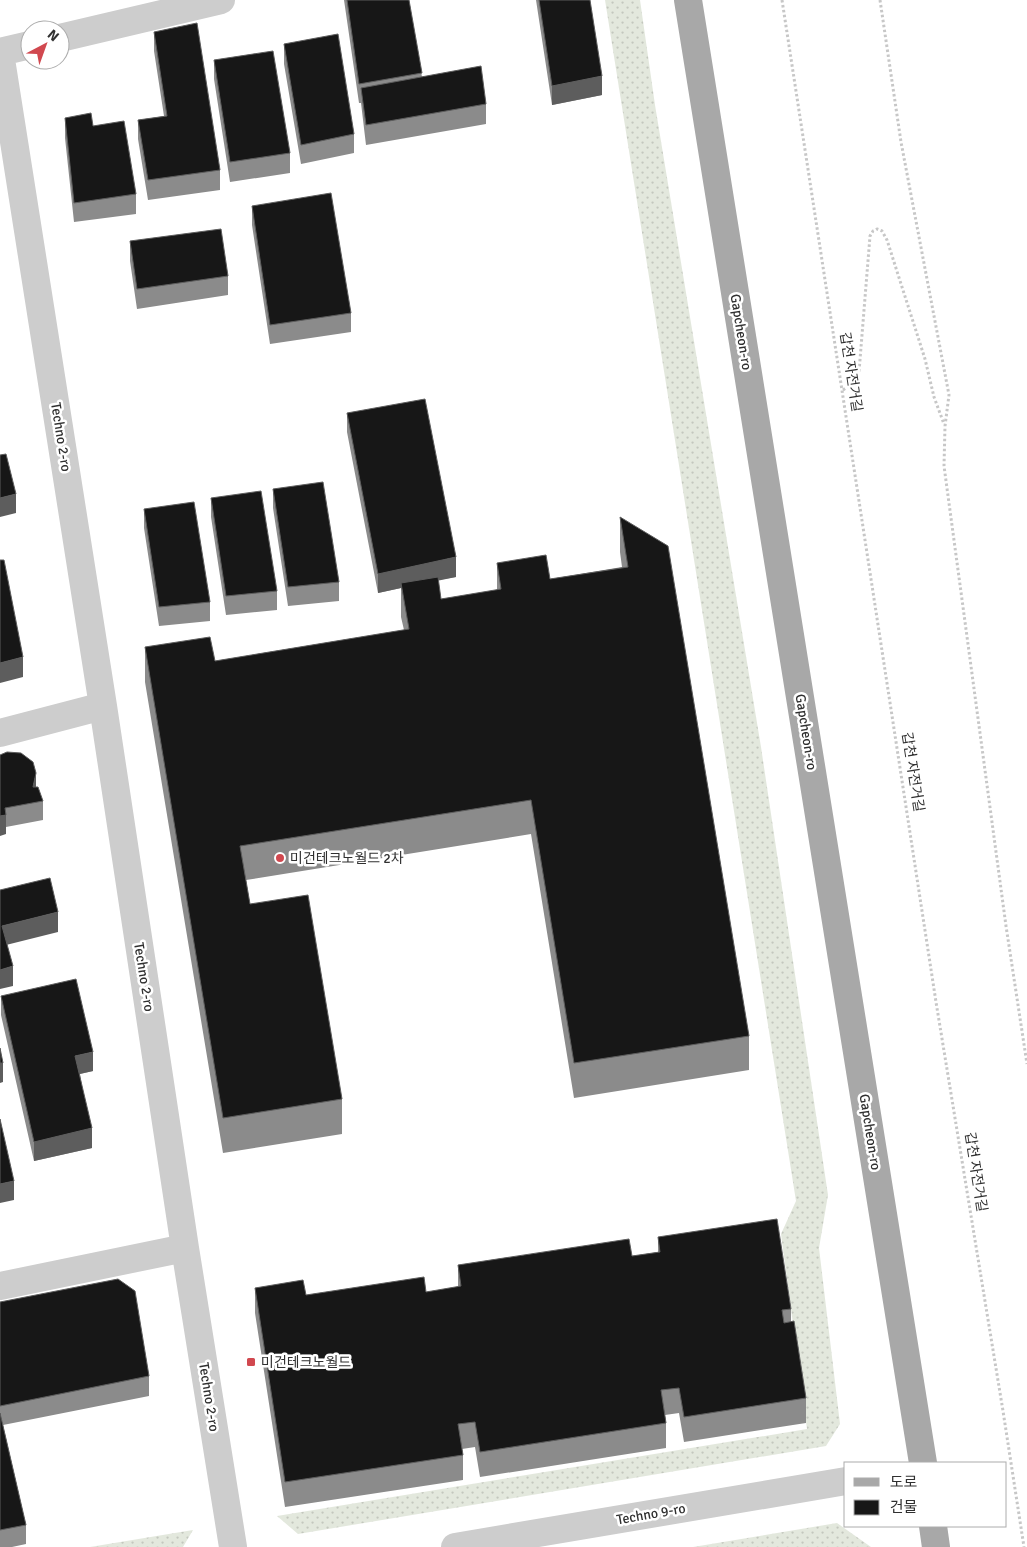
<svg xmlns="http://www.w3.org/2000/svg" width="1027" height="1547" viewBox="0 0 1027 1547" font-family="Signika,'Noto Sans KR',sans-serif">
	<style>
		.grass { fill: url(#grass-dots) }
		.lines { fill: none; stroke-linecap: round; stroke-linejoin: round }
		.path { stroke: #c7c7c7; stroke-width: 3; stroke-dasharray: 2.5 2.5; stroke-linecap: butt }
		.minor { stroke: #cdcdcd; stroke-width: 28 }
		.major { stroke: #a8a8a8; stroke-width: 28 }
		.wall { fill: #8b8b8b }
		.shaded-wall { fill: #5d5d5d }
		.building { fill: #171717; stroke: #5d5d5d }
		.poi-dot { fill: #d1484f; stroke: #fff; stroke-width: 2 }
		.labels { text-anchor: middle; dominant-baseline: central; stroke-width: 5; stroke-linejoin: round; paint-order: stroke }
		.street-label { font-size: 14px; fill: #303030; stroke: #fff }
		.poi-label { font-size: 14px; fill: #303030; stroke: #fff; text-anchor: start }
	</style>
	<defs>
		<pattern id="grass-dots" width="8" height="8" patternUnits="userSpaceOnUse" patternTransform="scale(1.25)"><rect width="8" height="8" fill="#e3e8dd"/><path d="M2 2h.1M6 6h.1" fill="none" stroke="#c3c7be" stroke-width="1.8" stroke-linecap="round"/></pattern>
	</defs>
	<rect width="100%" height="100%" fill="#fff"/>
	<path class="grass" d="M 605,0 L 640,0 L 655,105 L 761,747 L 828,1195 L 819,1248 L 840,1424 L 826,1446 L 298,1534 L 277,1516 L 807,1429 L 781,1234 L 796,1201 Z
		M 837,1523 L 871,1547 L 693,1547 Z
		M 193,1530 L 183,1547 L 90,1547 Z"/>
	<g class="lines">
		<path class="path" d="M 782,0 L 936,1002 L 1003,1411 L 1024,1547
			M 880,0 L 901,142 L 949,395 L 945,426 L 944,466 L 1006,926 L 1027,1064
			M 843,390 L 850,385 L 859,372 L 870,236 L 873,231 L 877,229 L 882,231 L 887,240 L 925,359 L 934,397 L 944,424"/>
		<path class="minor" d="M 60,38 L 221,0
			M 0,52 L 30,45
			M 0,53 L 103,706 L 185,1248 L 233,1547
			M 0,733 L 103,706
			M 0,1286 L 185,1248
			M 455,1547 L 846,1481"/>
		<path class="major" d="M 688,0 L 923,1463
			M 933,1526 L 936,1547"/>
	</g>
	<path class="wall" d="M 344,0 L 409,0 L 422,77 L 486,104 L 486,124 L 366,145 L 361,103 L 359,103 Z
		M 536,0 L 590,0 L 602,95 L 552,105 Z
		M 154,32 L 220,170 L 220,190 L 148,200 L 138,139 L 138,120 L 164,116 L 154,51 Z
		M 284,44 L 354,134 L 354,153 L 301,164 L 284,64 Z
		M 214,60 L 290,153 L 290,173 L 230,182 L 214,79 Z
		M 65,118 L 93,126 L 136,194 L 136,214 L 74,222 L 65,138 Z
		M 252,206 L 351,313 L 351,332 L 270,344 L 252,225 Z
		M 130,241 L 228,276 L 228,295 L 137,309 L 130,261 Z
		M 347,413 L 456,577 L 438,580 L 441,599 L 497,590 L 497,563 L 550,579 L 622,567 L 620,552 L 620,517 L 749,1036 L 749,1070 L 574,1098 L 531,834 L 246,880 L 250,904 L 342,1099 L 342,1134 L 223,1153 L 145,682 L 145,647 L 215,661 L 404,630 L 401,617 L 401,588 L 378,593 L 347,432 Z
		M 273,489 L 339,582 L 339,601 L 288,606 L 273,508 Z
		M 211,498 L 277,591 L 277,610 L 226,615 L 211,517 Z
		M 144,509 L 210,602 L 210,621 L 159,626 L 144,528 Z
		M 0,755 L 36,787 L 43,801 L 43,820 L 6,827 L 6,834 Z
		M 1,996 L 93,1071 L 80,1074 L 92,1148 L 34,1161 L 1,1015 Z
		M 658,1237 L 791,1309 L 791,1322 L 806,1398 L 806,1423 L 684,1442 L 679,1413 L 665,1415 L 666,1423 L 666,1448 L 480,1477 L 475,1447 L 462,1449 L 463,1455 L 463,1480 L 285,1507 L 255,1313 L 255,1288 L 306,1295 L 426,1292 L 458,1287 L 458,1265 L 632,1256 L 658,1252 Z
		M 0,1302 L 149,1376 L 149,1396 L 3,1425 L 26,1525 L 26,1544 L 12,1547 L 0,1547 Z"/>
	<path class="shaded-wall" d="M 602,76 L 602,95 L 552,105 L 552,86 Z
		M 16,494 L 16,513 L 0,517 L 0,498 Z
		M 456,557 L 456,577 L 402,588 L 401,583 L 401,588 L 378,593 L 378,574 Z
		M 23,657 L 23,677 L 0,683 L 0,663 Z
		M 36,773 L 36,792 L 33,787 Z
		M 6,815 L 6,834 L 0,836 L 0,816 Z
		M 58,912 L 58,932 L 2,946 L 2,926 Z
		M 13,966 L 13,986 L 0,989 L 0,970 Z
		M 93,1052 L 93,1071 L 75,1075 L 75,1056 Z
		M 0,1063 L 3,1063 L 3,1082 L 0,1083 Z
		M 92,1128 L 92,1148 L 34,1161 L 34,1142 Z
		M 14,1181 L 14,1200 L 0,1203 L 0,1184 Z"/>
	<path class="building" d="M 347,0 L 409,0 L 422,73 L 359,84 Z
		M 539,0 L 590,0 L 602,76 L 552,86 Z
		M 197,23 L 220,170 L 148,180 L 138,120 L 167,116 L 154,32 Z
		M 338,34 L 354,134 L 301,145 L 284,44 Z
		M 273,51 L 290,153 L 230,162 L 214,60 Z
		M 481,66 L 486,104 L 366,125 L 361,88 Z
		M 91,113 L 93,126 L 124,121 L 136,194 L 74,203 L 65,118 Z
		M 331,193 L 351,313 L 270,325 L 252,206 Z
		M 221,229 L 228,276 L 137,289 L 130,241 Z
		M 425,399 L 456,557 L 378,574 L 347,413 Z
		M 6,454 L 16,494 L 0,498 L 0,455 Z
		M 323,482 L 339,582 L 288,587 L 273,489 Z
		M 261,491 L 277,591 L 226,596 L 211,498 Z
		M 194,502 L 210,602 L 159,607 L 144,509 Z
		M 620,517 L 668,546 L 749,1036 L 574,1063 L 531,800 L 240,846 L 250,904 L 308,895 L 342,1099 L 223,1118 L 145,647 L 210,637 L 215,661 L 409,629 L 401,583 L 438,577 L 441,599 L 501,589 L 497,563 L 546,555 L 550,579 L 628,567 Z
		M 0,560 L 4,560 L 23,657 L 0,663 Z
		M 7,752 L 21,753 L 33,762 L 36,773 L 33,787 L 38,787 L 43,801 L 5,808 L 6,815 L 0,816 L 0,755 Z
		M 50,878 L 58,912 L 2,926 L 13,966 L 0,970 L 0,890 Z
		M 76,979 L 93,1052 L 75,1056 L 92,1128 L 34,1142 L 1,996 Z
		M 0,1048 L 3,1063 L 0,1063 Z
		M 0,1119 L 14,1181 L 0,1184 Z
		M 777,1219 L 791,1309 L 782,1310 L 784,1323 L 794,1321 L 806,1398 L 684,1417 L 679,1388 L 661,1390 L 666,1423 L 480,1452 L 475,1422 L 458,1424 L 463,1455 L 285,1482 L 255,1288 L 303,1280 L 306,1295 L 424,1277 L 426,1292 L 461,1286 L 458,1265 L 629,1239 L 632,1256 L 660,1252 L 658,1237 Z
		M 118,1279 L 135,1291 L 149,1376 L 0,1406 L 0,1302 Z
		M 0,1413 L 26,1525 L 0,1530 Z"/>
	<g class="poi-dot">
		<circle cx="280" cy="858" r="5"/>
		<rect x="246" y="1357" width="10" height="10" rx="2.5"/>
	</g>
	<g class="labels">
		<g class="street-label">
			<text transform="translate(741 332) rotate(81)">Gapcheon-ro</text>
			<text transform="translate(851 372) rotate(81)">갑천 자전거길</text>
			<text transform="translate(61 437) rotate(81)">Techno 2-ro</text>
			<text transform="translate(806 732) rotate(81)">Gapcheon-ro</text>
			<text transform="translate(913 772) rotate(81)">갑천 자전거길</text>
			<text transform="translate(144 977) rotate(81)">Techno 2-ro</text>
			<text transform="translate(870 1132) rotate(81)">Gapcheon-ro</text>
			<text transform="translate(976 1172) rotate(81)">갑천 자전거길</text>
			<text transform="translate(209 1397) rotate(81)">Techno 2-ro</text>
			<text transform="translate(651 1514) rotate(-10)">Techno 9-ro</text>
		</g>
		<g class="poi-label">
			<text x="290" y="858">미건테크노월드 2차</text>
			<text x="261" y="1362">미건테크노월드</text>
		</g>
	</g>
	<rect x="844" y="1462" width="162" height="65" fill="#ffffff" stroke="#acacac"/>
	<rect x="854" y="1478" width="25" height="8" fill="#a8a8a8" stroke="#acacac"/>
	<text x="890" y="1487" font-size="15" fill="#303030">도로</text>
	<rect x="854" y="1500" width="25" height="15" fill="#171717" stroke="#acacac"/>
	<text x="890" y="1512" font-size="15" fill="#303030">건물</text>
	<g transform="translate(45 45) rotate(41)"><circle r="24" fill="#ffffff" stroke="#acacac"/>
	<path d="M0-4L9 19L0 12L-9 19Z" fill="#d1484f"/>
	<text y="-8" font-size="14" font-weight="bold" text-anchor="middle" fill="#303030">N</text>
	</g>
</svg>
